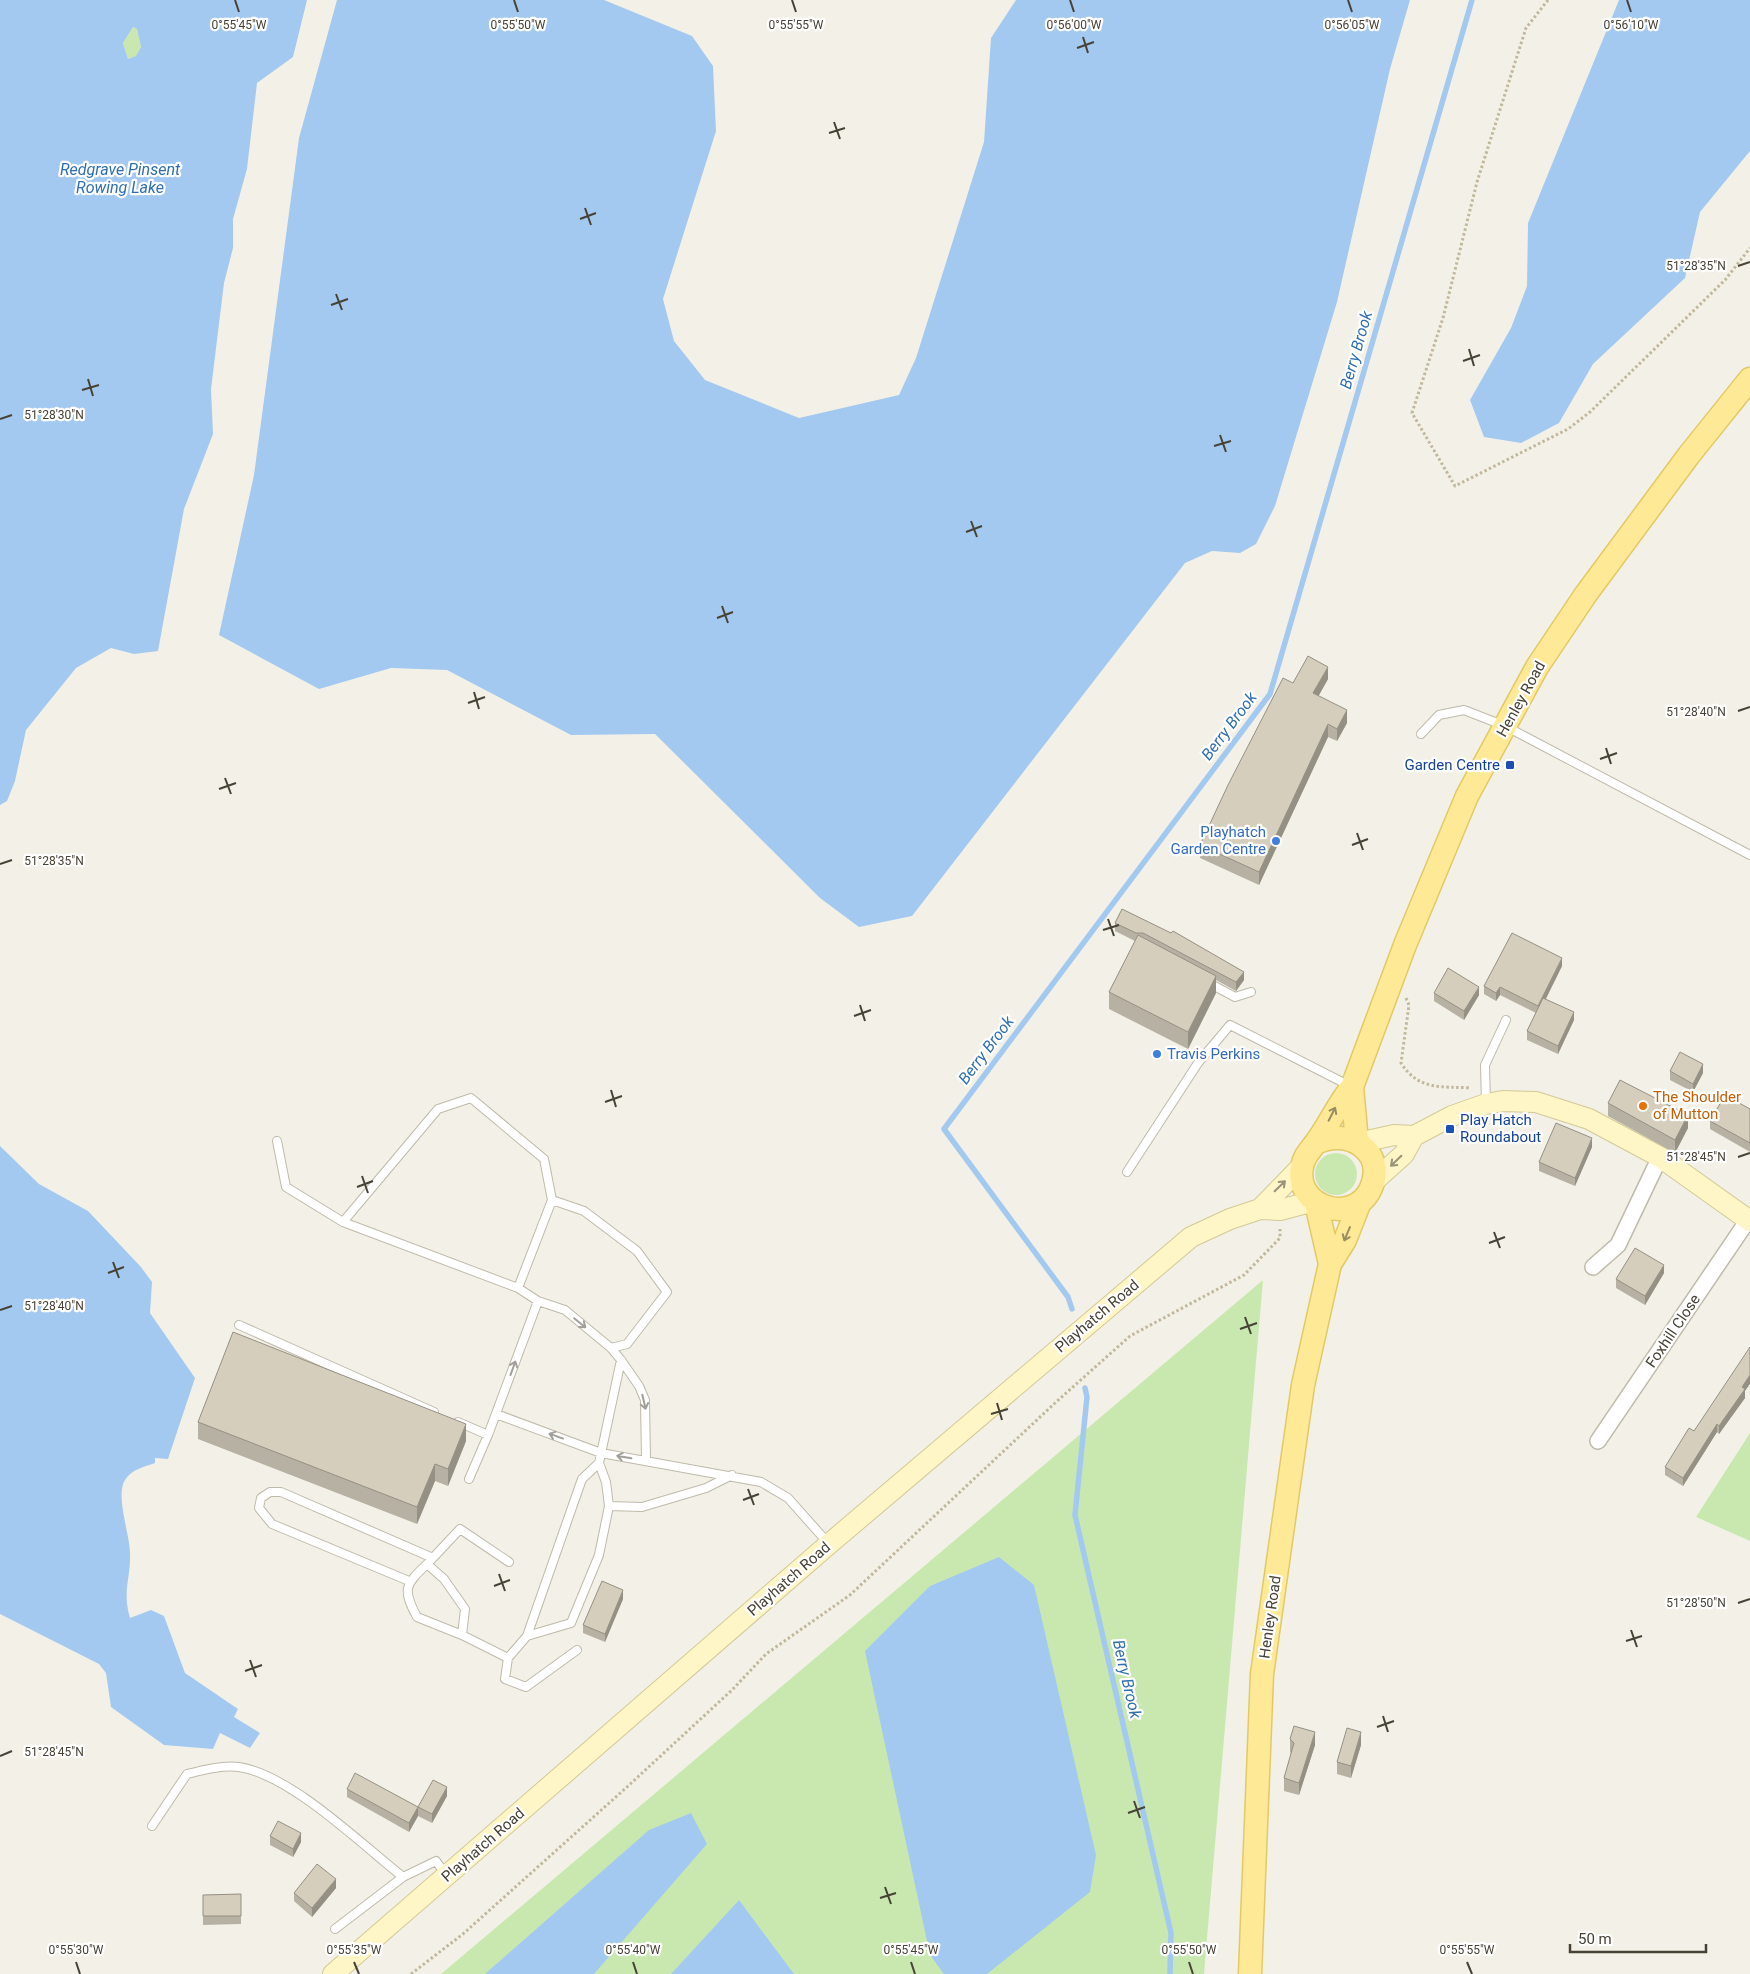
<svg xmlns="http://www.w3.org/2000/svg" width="1750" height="1974" viewBox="0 0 1750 1974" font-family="Roboto,sans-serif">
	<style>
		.green { fill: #c9e8b0 }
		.water { fill: #a4c9f0; fill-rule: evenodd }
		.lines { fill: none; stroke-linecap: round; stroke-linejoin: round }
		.stream { stroke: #a4c9f0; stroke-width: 5.5 }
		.lane-casing { stroke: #bfbaaa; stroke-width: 10 }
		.street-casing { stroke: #bfbaaa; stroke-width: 18 }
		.secondary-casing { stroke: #d3c997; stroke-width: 22 }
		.primary-casing { stroke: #e3c965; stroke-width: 25 }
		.path { stroke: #c1b79b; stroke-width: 3; stroke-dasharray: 2.5 2.5; stroke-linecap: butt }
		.lane { stroke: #fff; stroke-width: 8 }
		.street { stroke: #fff; stroke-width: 15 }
		.secondary { stroke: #fef6c6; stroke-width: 20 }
		.primary { stroke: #feea96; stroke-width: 22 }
		.wall { fill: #b7b1a3 }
		.shaded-wall { fill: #959084 }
		.building { fill: #d5cebd; stroke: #959084 }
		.oneway { stroke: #998e61 }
		.oneway2 { stroke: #999377 }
		.oneway3 { stroke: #a3a09a }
		.ticks { fill: none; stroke: #474236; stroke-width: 2 }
		.transit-dot { fill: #1a4fb4; stroke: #fff; stroke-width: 2 }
		.shop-dot { fill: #3f7fe0; stroke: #fff; stroke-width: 2 }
		.food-dot { fill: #e8710a; stroke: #fff; stroke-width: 2 }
		.labels { text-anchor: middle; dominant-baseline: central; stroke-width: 4.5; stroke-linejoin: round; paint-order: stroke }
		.street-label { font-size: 15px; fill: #474236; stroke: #fff }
		.transit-label { font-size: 15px; fill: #164399; stroke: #fff; text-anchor: end }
		.shop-label { font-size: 15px; fill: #366cbe; stroke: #fff; text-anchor: end }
		.food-label { font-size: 15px; fill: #c56008; stroke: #fff; text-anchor: start }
		.water-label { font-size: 16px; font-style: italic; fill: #2f6fb2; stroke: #fff }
		.ticks-label { font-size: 12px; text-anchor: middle; fill: #474236; stroke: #fff; stroke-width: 4.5; stroke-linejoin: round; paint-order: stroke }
	</style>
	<rect width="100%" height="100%" fill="#f3f1e7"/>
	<path class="green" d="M 133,27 L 137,29 L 141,47 L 137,56 L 128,59 L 123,43 Z
		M1315 1174a21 21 0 1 1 42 0a21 21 0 1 1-42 0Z
		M 1263,1280 L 1204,1974 L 441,1974 Z
		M 1750,1433 L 1750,1541 L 1696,1517 Z"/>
	<path class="water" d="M 0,0 L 307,0 L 293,57 L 257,83 L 247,169 L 233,219 L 233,248 L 224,283 L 211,389 L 213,434 L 184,509 L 158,651 L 134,654 L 111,648 L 76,668 L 26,730 L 15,781 L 7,801 L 0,805 ZM 133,27 L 137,29 L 141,47 L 136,56 L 128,59 L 123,43 Z
		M 337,0 L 604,0 L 692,36 L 713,66 L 716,131 L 663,299 L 674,341 L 705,380 L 799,418 L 899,395 L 916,358 L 984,142 L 991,38 L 1016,0 L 1410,0 L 1390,69 L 1337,302 L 1275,506 L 1256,544 L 1240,553 L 1212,551 L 1185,563 L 912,916 L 859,927 L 820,898 L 655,734 L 571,735 L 447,670 L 391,668 L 319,689 L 219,635 L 254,475 L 299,138 Z
		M 1619,0 L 1750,0 L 1750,151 L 1700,212 L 1685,278 L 1593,364 L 1559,423 L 1521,443 L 1484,437 L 1470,400 L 1511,328 L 1527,286 L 1528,223 Z
		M 0,1146 L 39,1184 L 88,1211 L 141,1267 L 152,1282 L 150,1313 L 195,1378 L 168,1459 L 155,1458 L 155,1463 C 144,1467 132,1469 125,1480 C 115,1495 130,1535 130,1553 C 131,1578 122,1591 130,1618 L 151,1610 L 164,1616 L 185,1673 L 238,1709 L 234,1717 L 260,1733 L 250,1748 L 220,1733 L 213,1749 L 164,1745 L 111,1707 L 106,1673 L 99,1664 L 0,1614 Z
		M 999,1557 L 1034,1585 L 1096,1855 L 1090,1892 L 987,1974 L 944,1974 L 930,1955 L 865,1651 L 930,1586 Z
		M 691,1813 L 707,1844 L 594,1974 L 485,1974 L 649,1830 Z
		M 739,1900 L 794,1974 L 671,1974 Z"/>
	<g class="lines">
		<path class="stream" d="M 1072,1309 L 1068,1297 L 944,1129 L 1270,694 L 1472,0
			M 1085,1388 L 1087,1397 L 1075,1515 L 1171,1933 L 1170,1974"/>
		<g class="lane-casing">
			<path id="lane" d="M 1421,734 L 1439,715 L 1464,710 L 1505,726 L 1750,855
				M 1207,982 L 1235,997 L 1251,992
				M 1486,1103 L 1485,1065 L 1506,1020
				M 277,1141 L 286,1187 L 343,1222 L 518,1288 L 538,1301 L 565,1310 L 611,1348 L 621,1360 L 639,1386 L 645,1400 L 646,1461
				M 1127,1172 L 1198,1063 L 1230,1025 L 1350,1086
				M 343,1222 L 438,1109 L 471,1098 L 544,1159 L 552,1200 L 584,1211 L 637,1251 L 667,1292 L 627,1344 L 611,1348
				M 518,1288 L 552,1200
				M 239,1325 L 434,1412
				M 496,1414 L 601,1453 L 761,1482 L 788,1498 L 828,1543
				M 458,1422 L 488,1435
				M 469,1479 L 488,1435 L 538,1301
				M 609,1506 L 606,1482 L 599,1463 L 621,1360
				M 430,1561 L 460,1529 L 509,1562
				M 409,1581 L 272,1524 L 259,1508 L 261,1498 L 270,1492 L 281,1492 L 433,1558
				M 462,1635 L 465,1609 L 444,1579 L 427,1564 C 405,1585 402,1589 417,1617 L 462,1635 L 508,1658 L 505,1679 L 526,1687 L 577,1650
				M 527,1636 L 571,1623 L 599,1555 L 609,1506 L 642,1507 L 706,1488 L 732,1475
				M 508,1658 L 527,1636 L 582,1479 L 599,1463
				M 152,1826 L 187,1774 C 203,1770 222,1765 239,1767 C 291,1775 361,1844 403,1877
				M 335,1929 L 403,1877 L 436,1861 L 446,1875"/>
		</g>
		<g class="street-casing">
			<path id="street" d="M 1593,1267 L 1618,1245 L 1660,1157
				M 1598,1441 L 1748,1220"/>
		</g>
		<g class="secondary-casing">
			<path id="secondary" d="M 1358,1143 L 1394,1135 L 1414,1136 L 1452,1116 L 1486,1104 L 1503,1101 L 1536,1102 L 1589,1119 L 1660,1157 L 1750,1221
				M 1373,1182 L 1404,1154 L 1414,1136
				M 1260,1209 L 1302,1166
				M 333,1974 L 829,1544 L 1191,1237 L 1230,1219 L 1260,1209 L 1280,1210 L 1314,1201"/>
		</g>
		<g class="primary-casing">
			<path id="primary" d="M 1352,1087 L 1357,1142
				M 1316,1143 C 1347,1127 1387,1151 1371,1188 C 1354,1226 1294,1208 1302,1167 C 1304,1155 1311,1150 1317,1141 C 1330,1123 1338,1104 1352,1087 L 1405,945 L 1467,796 L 1537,667 L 1586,594 L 1689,455 L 1750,379
				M 1316,1203 L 1330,1264
				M 1250,1974 L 1262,1674 L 1303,1385 L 1330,1264 L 1345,1240 L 1360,1202"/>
		</g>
		<path class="path" d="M 1548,0 L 1526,28 L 1477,182 L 1443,318 L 1412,413 L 1455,486 L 1568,429 L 1590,412 L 1725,280 L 1750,248
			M 1406,998 L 1409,1005 L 1401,1063 C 1419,1091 1441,1086 1471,1088
			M 411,1974 L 463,1934 L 627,1787 L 732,1690 L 766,1654 L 850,1595 L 1055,1403 L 1130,1336 L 1244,1275 L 1280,1238 L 1280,1229"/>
		<use href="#lane" class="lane"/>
		<use href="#street" class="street"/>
		<use href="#secondary" class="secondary"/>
		<use href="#primary" class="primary"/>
	</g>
	<path class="wall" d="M 1328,679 L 1318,696 L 1347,723 L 1337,741 L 1328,737 L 1259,885 L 1200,858 L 1200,845 L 1293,683 Z
		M 1122,909 L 1244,980 L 1236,991 L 1216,980 L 1216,993 L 1188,1049 L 1109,1009 L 1109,992 L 1135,941 L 1115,931 L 1115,923 Z
		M 1562,966 L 1546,999 L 1574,1020 L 1558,1054 L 1527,1040 L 1527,1031 L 1536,1013 L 1500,995 L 1496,1001 L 1484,994 L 1484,986 Z
		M 1434,993 L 1479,995 L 1464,1020 L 1434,1001 Z
		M 1670,1071 L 1703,1073 L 1693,1092 L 1670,1080 Z
		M 1608,1103 L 1688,1128 L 1675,1153 L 1608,1116 Z
		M 1750,1109 L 1750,1152 L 1710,1129 L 1710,1121 Z
		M 1592,1147 L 1575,1186 L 1539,1171 L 1539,1162 Z
		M 1664,1273 L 1645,1305 L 1616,1288 L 1616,1279 Z
		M 1745,1391 L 1745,1398 L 1719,1434 L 1717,1432 L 1683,1486 L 1665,1475 L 1665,1467 L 1694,1431 Z
		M 198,1422 L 466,1441 L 448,1486 L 435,1481 L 417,1524 L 198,1439 Z
		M 623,1599 L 605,1642 L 583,1633 L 583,1625 Z
		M 1290,1739 L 1315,1745 L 1299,1795 L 1284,1791 L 1284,1778 L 1291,1753 L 1290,1752 Z
		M 1361,1745 L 1351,1778 L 1337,1774 L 1337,1762 Z
		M 347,1789 L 418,1807 L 447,1796 L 432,1823 L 418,1816 L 409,1832 L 347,1797 Z
		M 270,1836 L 301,1842 L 293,1857 L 270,1845 Z
		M 336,1888 L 312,1917 L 294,1901 L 294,1893 Z
		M 241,1894 L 241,1924 L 203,1925 L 203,1895 Z"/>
	<path class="shaded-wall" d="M 1328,667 L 1328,679 L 1313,706 L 1313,693 Z
		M 1347,710 L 1347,723 L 1337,741 L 1337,729 Z
		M 1328,724 L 1328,737 L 1259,885 L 1259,872 Z
		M 1562,958 L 1562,966 L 1538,1014 L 1538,1006 Z
		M 1244,972 L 1244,980 L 1236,991 L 1236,982 Z
		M 1216,976 L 1216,993 L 1188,1049 L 1188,1032 Z
		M 1479,987 L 1479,995 L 1464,1020 L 1464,1011 Z
		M 1500,987 L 1500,995 L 1496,1001 L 1496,993 Z
		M 1574,1012 L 1574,1020 L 1558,1054 L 1558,1046 Z
		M 1703,1064 L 1703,1073 L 1693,1092 L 1693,1084 Z
		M 1688,1115 L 1688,1128 L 1675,1153 L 1675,1140 Z
		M 1592,1138 L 1592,1147 L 1575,1186 L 1575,1178 Z
		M 1664,1265 L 1664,1273 L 1645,1305 L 1645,1296 Z
		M 1750,1375 L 1750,1384 L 1745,1391 L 1745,1398 L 1719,1434 L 1719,1426 L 1742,1387 Z
		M 466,1424 L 466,1441 L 448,1486 L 448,1469 Z
		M 1717,1424 L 1717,1432 L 1683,1486 L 1683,1478 Z
		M 435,1464 L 435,1481 L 417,1524 L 417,1507 Z
		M 623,1590 L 623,1599 L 605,1642 L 605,1634 Z
		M 1315,1732 L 1315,1745 L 1299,1795 L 1299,1783 Z
		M 1361,1732 L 1361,1745 L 1351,1778 L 1351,1766 Z
		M 447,1787 L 447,1796 L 432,1823 L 432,1814 Z
		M 418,1807 L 418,1816 L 409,1832 L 409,1823 Z
		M 301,1833 L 301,1842 L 293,1857 L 293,1849 Z
		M 336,1879 L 336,1888 L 312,1917 L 312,1908 Z"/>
	<path class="building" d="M 1308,656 L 1328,667 L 1313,693 L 1347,710 L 1337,729 L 1328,724 L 1259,872 L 1200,845 L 1228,785 L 1283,678 L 1293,683 Z
		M 1122,909 L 1171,933 L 1173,931 L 1244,972 L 1236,982 L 1143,933 L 1136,933 L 1115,923 Z
		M 1512,933 L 1562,958 L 1538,1006 L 1500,987 L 1496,993 L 1484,986 Z
		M 1138,935 L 1216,976 L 1188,1032 L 1109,992 Z
		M 1448,968 L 1479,987 L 1464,1011 L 1434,993 Z
		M 1543,998 L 1574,1012 L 1558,1046 L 1527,1031 Z
		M 1680,1052 L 1703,1064 L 1693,1084 L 1670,1071 Z
		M 1620,1080 L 1688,1115 L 1675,1140 L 1608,1103 Z
		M 1725,1095 L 1750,1109 L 1750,1143 L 1710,1121 Z
		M 1556,1123 L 1592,1138 L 1575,1178 L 1539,1162 Z
		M 1635,1248 L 1664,1265 L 1645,1296 L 1616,1279 Z
		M 233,1332 L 466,1424 L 448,1469 L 435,1464 L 417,1507 L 198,1422 Z
		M 1750,1347 L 1750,1375 L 1742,1387 L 1745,1389 L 1719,1426 L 1717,1424 L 1683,1478 L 1665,1467 L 1689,1428 L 1694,1431 Z
		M 602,1581 L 623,1590 L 605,1634 L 583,1625 Z
		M 1294,1726 L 1315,1732 L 1299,1783 L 1284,1778 L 1294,1743 L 1290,1739 Z
		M 1347,1728 L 1361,1732 L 1351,1766 L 1337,1762 Z
		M 355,1773 L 418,1807 L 409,1823 L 347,1789 Z
		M 433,1780 L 447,1787 L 432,1814 L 418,1807 Z
		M 278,1821 L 301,1833 L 293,1849 L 270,1836 Z
		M 317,1864 L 336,1879 L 312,1908 L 294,1893 Z
		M 241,1894 L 241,1916 L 203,1916 L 203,1895 Z"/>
	<defs><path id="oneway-shaft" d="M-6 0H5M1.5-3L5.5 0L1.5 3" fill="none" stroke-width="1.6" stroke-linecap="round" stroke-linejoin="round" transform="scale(1.25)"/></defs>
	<g class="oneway">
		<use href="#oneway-shaft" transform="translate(1332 1114) rotate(-63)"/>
		<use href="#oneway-shaft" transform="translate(1347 1234) rotate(113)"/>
	</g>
	<g class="oneway2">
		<use href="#oneway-shaft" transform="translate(1396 1161) rotate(136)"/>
		<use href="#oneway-shaft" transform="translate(1280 1186) rotate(-44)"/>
	</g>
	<g class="oneway3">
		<use href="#oneway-shaft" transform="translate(580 1323) rotate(39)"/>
		<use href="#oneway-shaft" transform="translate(513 1368) rotate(-70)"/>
		<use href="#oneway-shaft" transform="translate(644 1402) rotate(77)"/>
		<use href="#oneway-shaft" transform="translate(556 1436) rotate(-160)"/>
		<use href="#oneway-shaft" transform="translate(624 1457) rotate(-170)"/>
	</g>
	<path class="ticks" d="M 235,0 L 239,12M 514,0 L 518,12M 792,0 L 796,12M 1070,0 L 1074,12M 1348,0 L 1352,12M 1627,0 L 1631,12M 1083,37 L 1088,53M 1077,48 L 1094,42M 834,122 L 840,139M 829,133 L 845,128M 585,208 L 591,225M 580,219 L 596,213M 1738,266 L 1750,262M 336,294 L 342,310M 331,305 L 348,299M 1469,349 L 1474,366M 1463,361 L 1480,355M 88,379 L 93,396M 82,390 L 99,385M 0,419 L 12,415M 1220,435 L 1226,452M 1214,446 L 1231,441M 971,521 L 977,537M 966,532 L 982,526M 722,606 L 728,623M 717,618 L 733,612M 474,692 L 479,709M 468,703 L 485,697M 1738,711 L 1750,707M 1606,748 L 1611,764M 1600,759 L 1617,753M 225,778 L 231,794M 219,789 L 236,783M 1357,833 L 1363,850M 1352,845 L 1368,839M 0,864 L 12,860M 1108,919 L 1114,936M 1103,930 L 1119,925M 860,1005 L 865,1021M 854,1016 L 871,1010M 611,1090 L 616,1107M 605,1102 L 622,1096M 1738,1157 L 1750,1153M 362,1176 L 368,1193M 357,1187 L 373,1181M 1494,1232 L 1500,1248M 1489,1243 L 1505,1237M 113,1262 L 119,1278M 108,1273 L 124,1267M 0,1310 L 12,1306M 1245,1317 L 1251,1334M 1240,1329 L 1257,1323M 997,1403 L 1002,1420M 991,1414 L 1008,1409M 748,1489 L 754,1505M 743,1500 L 759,1494M 499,1574 L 505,1591M 494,1586 L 510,1580M 1738,1603 L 1750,1599M 1631,1630 L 1637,1647M 1626,1641 L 1642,1636M 250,1660 L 256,1677M 245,1671 L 262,1665M 1383,1716 L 1388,1732M 1377,1727 L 1394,1721M 0,1756 L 12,1751M 1134,1801 L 1140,1818M 1128,1813 L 1145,1807M 885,1887 L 891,1904M 880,1898 L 896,1893M 76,1962 L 80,1974M 354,1962 L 359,1974M 633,1962 L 637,1974M 911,1962 L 915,1974M 1189,1962 L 1193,1974M 1467,1962 L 1472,1974"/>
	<g class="transit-dot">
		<rect x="1505" y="760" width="10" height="10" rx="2.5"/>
		<rect x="1445" y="1124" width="10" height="10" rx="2.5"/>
	</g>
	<g class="shop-dot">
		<circle cx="1276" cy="841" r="5"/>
		<circle cx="1157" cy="1054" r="5"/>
	</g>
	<circle class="food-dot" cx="1643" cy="1106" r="5"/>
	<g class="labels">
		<g class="street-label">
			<text transform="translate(1521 699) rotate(-61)">Henley Road</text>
			<text transform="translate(1097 1316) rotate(-40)">Playhatch Road</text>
			<text transform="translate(1673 1331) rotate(-56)">Foxhill Close</text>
			<text transform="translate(789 1579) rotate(-41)">Playhatch Road</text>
			<text transform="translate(1270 1617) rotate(-82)">Henley Road</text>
			<text transform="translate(483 1845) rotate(-41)">Playhatch Road</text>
		</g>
		<g class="transit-label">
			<text x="1500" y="765">Garden Centre</text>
			<text x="1460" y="1120" text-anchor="start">Play Hatch<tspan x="1460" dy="17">Roundabout</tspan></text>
		</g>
		<g class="shop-label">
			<text x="1266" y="832">Playhatch<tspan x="1266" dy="17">Garden Centre</tspan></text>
			<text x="1167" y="1054" text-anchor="start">Travis Perkins</text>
		</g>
		<g class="food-label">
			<text x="1653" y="1097">The Shoulder<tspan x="1653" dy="17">of Mutton</tspan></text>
		</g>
		<g class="water-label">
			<text x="120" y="169">Redgrave Pinsent<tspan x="120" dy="18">Rowing Lake</tspan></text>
			<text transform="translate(1356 350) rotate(-74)">Berry Brook</text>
			<text transform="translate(1229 726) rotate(-53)">Berry Brook</text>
			<text transform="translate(986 1050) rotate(-53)">Berry Brook</text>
			<text transform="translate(1127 1679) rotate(77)">Berry Brook</text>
		</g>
	</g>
	<g class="ticks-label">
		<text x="239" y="29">0°55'45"W</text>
		<text x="796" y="29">0°55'55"W</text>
		<text x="1074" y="29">0°56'00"W</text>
		<text x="518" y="29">0°55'50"W</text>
		<text x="1352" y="29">0°56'05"W</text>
		<text x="1631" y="29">0°56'10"W</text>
		<text x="1696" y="270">51°28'35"N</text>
		<text x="54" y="419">51°28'30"N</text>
		<text x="1696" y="716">51°28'40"N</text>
		<text x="54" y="865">51°28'35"N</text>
		<text x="1696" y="1161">51°28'45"N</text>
		<text x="54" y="1310">51°28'40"N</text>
		<text x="1696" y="1607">51°28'50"N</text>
		<text x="54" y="1756">51°28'45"N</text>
		<text x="76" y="1954">0°55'30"W</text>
		<text x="354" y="1954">0°55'35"W</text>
		<text x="633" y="1954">0°55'40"W</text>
		<text x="911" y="1954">0°55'45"W</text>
		<text x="1189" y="1954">0°55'50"W</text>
		<text x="1467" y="1954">0°55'55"W</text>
	</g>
	<path d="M1570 1944v8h136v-8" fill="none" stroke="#474236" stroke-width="2.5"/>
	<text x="1578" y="1944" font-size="15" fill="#474236" stroke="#ffffff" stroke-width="4" paint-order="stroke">50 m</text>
</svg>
